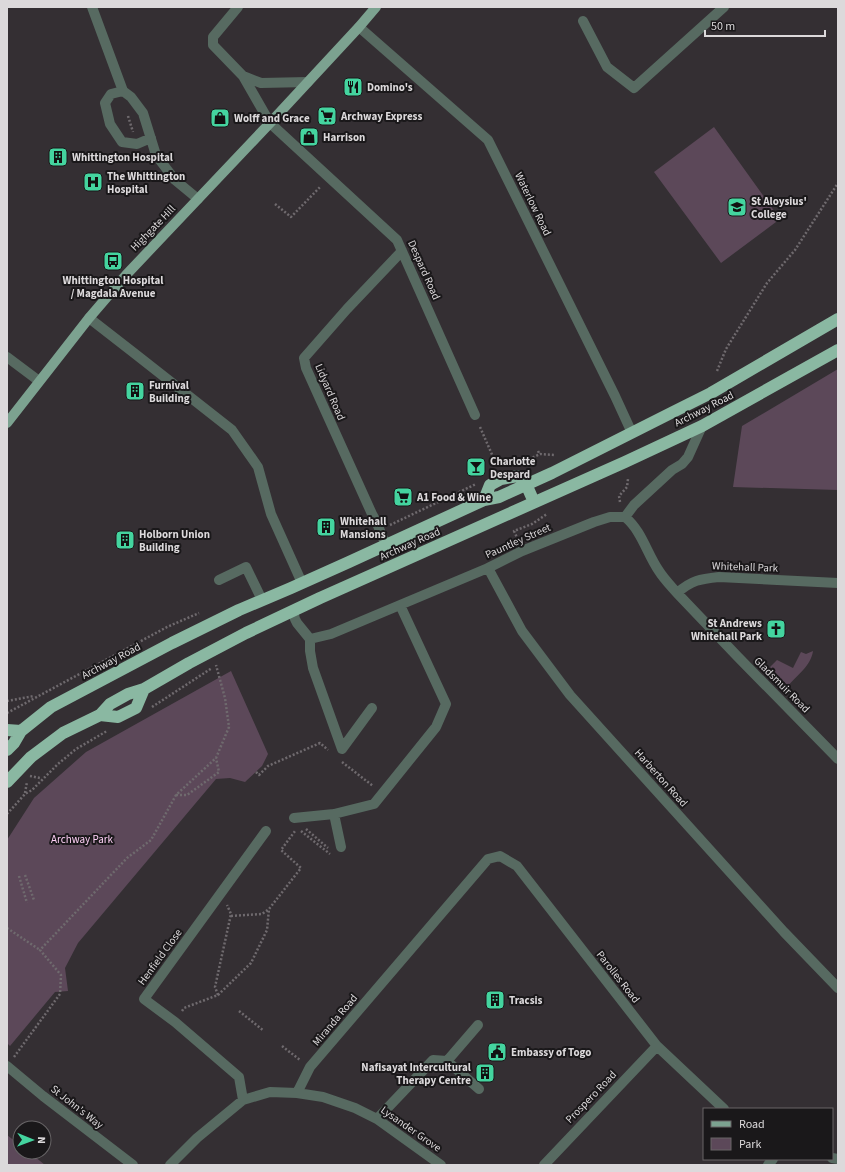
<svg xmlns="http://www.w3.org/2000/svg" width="845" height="1172" viewBox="0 0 845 1172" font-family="'Source Sans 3',sans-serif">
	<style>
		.green { fill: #5c4859 }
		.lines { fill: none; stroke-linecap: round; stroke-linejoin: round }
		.path { stroke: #6f6a6e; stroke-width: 2.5; stroke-dasharray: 2 2; stroke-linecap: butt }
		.minor { stroke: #576a61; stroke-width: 10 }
		.major { stroke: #7ca290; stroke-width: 10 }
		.highway { stroke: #8ab8a2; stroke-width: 12 }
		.labels { text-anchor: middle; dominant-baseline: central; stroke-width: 4; stroke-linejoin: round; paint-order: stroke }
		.poi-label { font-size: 11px; font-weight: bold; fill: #dcd9db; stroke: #1a181a; text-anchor: start }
		.street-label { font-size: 11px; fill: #dcd9db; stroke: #1a181a }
		.park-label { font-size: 11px; fill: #fdcff5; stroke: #1a181a }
	</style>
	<rect width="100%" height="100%" fill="#342f33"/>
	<path class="green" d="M 714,127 L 780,219 L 721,263 L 654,172 Z
		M 838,369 L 838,490 L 733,487 L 742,426 Z
		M 813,651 C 811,666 797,675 788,686 L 770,667 L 777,660 L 793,668 L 801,652 L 806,654 Z
		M 231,671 L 268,754 L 262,766 L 245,782 L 230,778 L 216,779 L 78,943 L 65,968 L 68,991 L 55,992 L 10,1046 L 7,1043 L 7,840 L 34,798 L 86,752 Z
		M 7,1135 L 20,1145 L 20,1152 L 29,1152 L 45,1165 L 7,1165 Z"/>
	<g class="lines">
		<path class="path" d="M 128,116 L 133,132
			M 275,204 L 291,217 L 321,186
			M 717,371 L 726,349 L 767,283 L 795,250 L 838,183
			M 480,427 L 497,466
			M 538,451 L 539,453
			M 522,463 L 540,454 L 555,455
			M 620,502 L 619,496 L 627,487 L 628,479
			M 390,525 L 476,484
			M 518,540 L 514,531 L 532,524 L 547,514
			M 7,701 L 34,696
			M 152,707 L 212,668
			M 7,713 L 167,627 L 199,613
			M 342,762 L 373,786
			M 256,772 L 259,775 L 268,766 L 320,743 L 328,750
			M 30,776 L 40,778
			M 25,793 L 27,782
			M 176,795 L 187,795 L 219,772 L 216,758
			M 7,814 L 25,794 L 32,790 L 58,764 L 76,749 L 107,731
			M 306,829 L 328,848
			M 301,831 L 330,854
			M 25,875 L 34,900
			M 19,876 L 27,903
			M 231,916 L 262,914 L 269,909 L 301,868 L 281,850 L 295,831
			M 7,928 L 40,950
			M 218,995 L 215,987 L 231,914 L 227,905
			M 182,1011 L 184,1008 L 218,995 L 251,963 L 267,930 L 269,909
			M 239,1011 L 264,1031
			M 282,1046 L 300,1060
			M 14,1057 L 60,994 L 61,975 L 40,950 L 127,858 L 151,840 L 176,795 L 216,758 L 229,727 L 225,698 L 216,665"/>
		<path class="minor" d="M 92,7 L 123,91 L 131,97 L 143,113 L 156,155 L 175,180 L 198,199
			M 238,7 L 213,37 L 213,45 L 243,76 L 270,123 L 397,240 L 475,415
			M 583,21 L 607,67 L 634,88 L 724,7
			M 359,27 L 488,140 L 615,396 L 632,433
			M 243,76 L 261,83 L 308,82
			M 123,91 L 111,94 L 105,103 L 110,124 L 122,142 L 137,144 L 151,138
			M 89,318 L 134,353 L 232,430 L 258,467 L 271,514 L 302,583
			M 7,357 L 39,381
			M 625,517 C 642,531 647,554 659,571 C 664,579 671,586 677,593 C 692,580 700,579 719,577 L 838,583
			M 386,545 C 381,534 378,524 372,514 L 306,368 L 304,358 L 347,309 L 402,251
			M 488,568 L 522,631 L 570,695 L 784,932 L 838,988
			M 219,580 L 246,567 L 262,600
			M 677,593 L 738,657 L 838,759
			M 293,611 L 295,619 L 297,623 L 310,639 L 310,651 L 313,668 L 342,749 L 372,708
			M 310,639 L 331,634 L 488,568 L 522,551 L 594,522 L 610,517 L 625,517 L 634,505 L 672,470 L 682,464 L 688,457 L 702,426
			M 334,814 L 341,847
			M 294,818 L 334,814 L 374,804 L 436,727 L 446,704 L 400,605
			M 447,1061 L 479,1089
			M 7,1066 L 43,1096 L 133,1165
			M 297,1093 L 323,1097 L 355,1108 L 377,1119 L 441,1165
			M 243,1100 L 239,1077 L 175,1022 L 144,999 L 266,831
			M 377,1119 L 433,1060 L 447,1061 L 478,1025
			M 832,1158 L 838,1159
			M 170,1165 L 197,1138 L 243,1100 L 270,1092 L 297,1093 L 310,1067 L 488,859 L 500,856 L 517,866 L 657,1046 L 724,1109
			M 544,1165 L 657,1046
			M 768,1165 L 773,1159"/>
		<path class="major" d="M 7,423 L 89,318 L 126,275 L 270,123 L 359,27 L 376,7"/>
		<path class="highway" d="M 484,500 L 490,485 L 501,479 L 518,476 L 526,484 L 534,502
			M 100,715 L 118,717 L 136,708 L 144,689
			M 7,730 L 21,731
			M 7,750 L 14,743 L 21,731 L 51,707 L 172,643 L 239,610 L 291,588 L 349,562 L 484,500 L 499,497 L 552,473 L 671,413 L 711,393 L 838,319
			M 7,782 L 31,757 L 63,733 L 100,715 L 110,704 L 128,694 L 144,689 L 189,663 L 246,633 L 320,598 L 625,462 L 702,426 L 838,350"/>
	</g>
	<defs>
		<g id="restaurant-square" transform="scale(1)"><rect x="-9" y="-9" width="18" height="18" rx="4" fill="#44d49f" stroke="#1a181a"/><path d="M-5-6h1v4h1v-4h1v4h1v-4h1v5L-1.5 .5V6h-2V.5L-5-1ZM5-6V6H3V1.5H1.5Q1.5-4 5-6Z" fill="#111"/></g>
		<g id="supermarket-square" transform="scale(1)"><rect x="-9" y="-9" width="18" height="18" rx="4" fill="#44d49f" stroke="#1a181a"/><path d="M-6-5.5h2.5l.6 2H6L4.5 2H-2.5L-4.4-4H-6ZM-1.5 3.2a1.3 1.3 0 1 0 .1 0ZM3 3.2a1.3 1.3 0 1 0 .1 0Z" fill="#111"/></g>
		<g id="shop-square" transform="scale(1)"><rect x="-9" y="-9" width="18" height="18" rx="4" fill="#44d49f" stroke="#1a181a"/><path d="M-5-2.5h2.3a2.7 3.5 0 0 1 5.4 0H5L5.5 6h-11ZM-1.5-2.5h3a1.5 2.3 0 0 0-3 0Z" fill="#111"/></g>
		<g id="building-square" transform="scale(1)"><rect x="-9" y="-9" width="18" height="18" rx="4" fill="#44d49f" stroke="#1a181a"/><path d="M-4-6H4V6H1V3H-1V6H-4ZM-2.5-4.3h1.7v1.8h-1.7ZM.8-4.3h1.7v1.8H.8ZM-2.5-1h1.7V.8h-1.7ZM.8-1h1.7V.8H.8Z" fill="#111"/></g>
		<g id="hospital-square" transform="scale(1)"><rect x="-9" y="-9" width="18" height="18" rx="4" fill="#44d49f" stroke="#1a181a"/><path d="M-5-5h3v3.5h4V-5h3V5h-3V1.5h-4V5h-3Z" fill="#111"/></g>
		<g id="school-square" transform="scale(1)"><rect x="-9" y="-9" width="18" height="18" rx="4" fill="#44d49f" stroke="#1a181a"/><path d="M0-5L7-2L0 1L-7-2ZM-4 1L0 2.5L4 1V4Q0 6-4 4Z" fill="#111"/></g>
		<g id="bus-square" transform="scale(1)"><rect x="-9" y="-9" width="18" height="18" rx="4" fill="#44d49f" stroke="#1a181a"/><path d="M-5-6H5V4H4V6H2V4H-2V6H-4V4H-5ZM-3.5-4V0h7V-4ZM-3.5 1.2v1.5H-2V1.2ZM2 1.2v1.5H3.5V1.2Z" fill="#111"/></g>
		<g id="bar-square" transform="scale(1)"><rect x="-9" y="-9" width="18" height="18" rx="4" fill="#44d49f" stroke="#1a181a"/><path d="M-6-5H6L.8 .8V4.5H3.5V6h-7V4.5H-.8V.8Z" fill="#111"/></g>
		<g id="church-square" transform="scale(1)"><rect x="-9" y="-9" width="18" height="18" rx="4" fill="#44d49f" stroke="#1a181a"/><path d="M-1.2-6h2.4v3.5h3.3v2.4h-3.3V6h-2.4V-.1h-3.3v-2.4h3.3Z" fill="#111"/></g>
		<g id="civic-square" transform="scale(1)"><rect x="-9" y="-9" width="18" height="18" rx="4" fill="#44d49f" stroke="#1a181a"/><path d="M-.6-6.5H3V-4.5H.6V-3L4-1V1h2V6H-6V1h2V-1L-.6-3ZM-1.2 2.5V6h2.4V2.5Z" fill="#111"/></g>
	</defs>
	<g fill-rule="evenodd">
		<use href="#restaurant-square" x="353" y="87"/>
		<use href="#supermarket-square" x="327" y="116"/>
		<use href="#shop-square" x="220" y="118"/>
		<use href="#shop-square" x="309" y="137"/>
		<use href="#building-square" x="58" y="157"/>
		<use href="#hospital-square" x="93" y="182"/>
		<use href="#school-square" x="737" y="207"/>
		<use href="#bus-square" x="113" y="261"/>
		<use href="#building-square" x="135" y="391"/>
		<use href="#bar-square" x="476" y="467"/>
		<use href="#supermarket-square" x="403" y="497"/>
		<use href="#building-square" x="326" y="527"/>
		<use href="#building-square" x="125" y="540"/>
		<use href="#church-square" x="776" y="629"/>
		<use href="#building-square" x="495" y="1000"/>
		<use href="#civic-square" x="497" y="1052"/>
		<use href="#building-square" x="485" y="1073"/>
	</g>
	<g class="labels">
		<g class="poi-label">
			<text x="367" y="87">Domino's</text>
			<text x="341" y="116">Archway Express</text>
			<text x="234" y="118">Wolff and Grace</text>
			<text x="323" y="137">Harrison</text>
			<text x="72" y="157">Whittington Hospital</text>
			<text x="107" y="176">The Whittington<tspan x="107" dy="13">Hospital</tspan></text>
			<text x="751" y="201">St Aloysius'<tspan x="751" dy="13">College</tspan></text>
			<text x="113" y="280" text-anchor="middle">Whittington Hospital<tspan x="113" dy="13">/ Magdala Avenue</tspan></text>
			<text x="149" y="385">Furnival<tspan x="149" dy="13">Building</tspan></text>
			<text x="490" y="461">Charlotte<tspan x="490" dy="13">Despard</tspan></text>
			<text x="417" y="497">A1 Food &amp; Wine</text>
			<text x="340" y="521">Whitehall<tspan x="340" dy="13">Mansions</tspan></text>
			<text x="139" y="534">Holborn Union<tspan x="139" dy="13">Building</tspan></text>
			<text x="762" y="623" text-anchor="end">St Andrews<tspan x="762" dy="13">Whitehall Park</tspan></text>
			<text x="509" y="1000">Tracsis</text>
			<text x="511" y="1052">Embassy of Togo</text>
			<text x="471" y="1067" text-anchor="end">Nafisayat Intercultural<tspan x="471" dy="13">Therapy Centre</tspan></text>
		</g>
		<g class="street-label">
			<text transform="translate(533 204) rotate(64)">Waterlow Road</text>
			<text transform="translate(153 228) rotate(-46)">Highgate Hill</text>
			<text transform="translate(424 270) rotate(66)">Despard Road</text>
			<text transform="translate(330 392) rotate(67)">Lidyard Road</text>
			<text transform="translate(704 409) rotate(-27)">Archway Road</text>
			<text transform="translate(518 541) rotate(-24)">Pauntley Street</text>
			<text transform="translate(410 544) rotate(-24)">Archway Road</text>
			<text transform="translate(745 567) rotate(2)">Whitehall Park</text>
			<text transform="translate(111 661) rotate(-28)">Archway Road</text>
			<text transform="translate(782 685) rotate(45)">Gladsmuir Road</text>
			<text transform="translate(661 778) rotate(48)">Harberton Road</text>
			<text transform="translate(160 957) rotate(-54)">Henfield Close</text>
			<text transform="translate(618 977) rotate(52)">Parolles Road</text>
			<text transform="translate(335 1020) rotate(-50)">Miranda Road</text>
			<text transform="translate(591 1097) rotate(-46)">Prospero Road</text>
			<text transform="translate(77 1107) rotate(38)">St John's Way</text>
			<text transform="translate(411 1129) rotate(35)">Lysander Grove</text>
		</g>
		<g class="park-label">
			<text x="82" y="839">Archway Park</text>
		</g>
	</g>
	<rect width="845" height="1172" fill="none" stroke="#dcd9db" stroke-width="16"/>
	<rect x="703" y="1108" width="130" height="52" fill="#1a181a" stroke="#686567"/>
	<rect x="711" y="1121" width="20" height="6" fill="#7ca290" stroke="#686567"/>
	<text x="739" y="1128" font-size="12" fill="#dcd9db">Road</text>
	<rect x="711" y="1138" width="20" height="12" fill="#5c4859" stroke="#686567"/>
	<text x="739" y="1148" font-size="12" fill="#dcd9db">Park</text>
	<g transform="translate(32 1140) rotate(91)"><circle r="19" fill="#1a181a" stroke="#686567"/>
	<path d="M0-3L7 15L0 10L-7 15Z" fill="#44d49f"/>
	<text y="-6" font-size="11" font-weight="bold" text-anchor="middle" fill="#dcd9db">N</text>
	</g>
	<path d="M705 30v6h120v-6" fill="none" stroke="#dcd9db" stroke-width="2"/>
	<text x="711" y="30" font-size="12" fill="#dcd9db" stroke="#1a181a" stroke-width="3" paint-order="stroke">50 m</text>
</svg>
